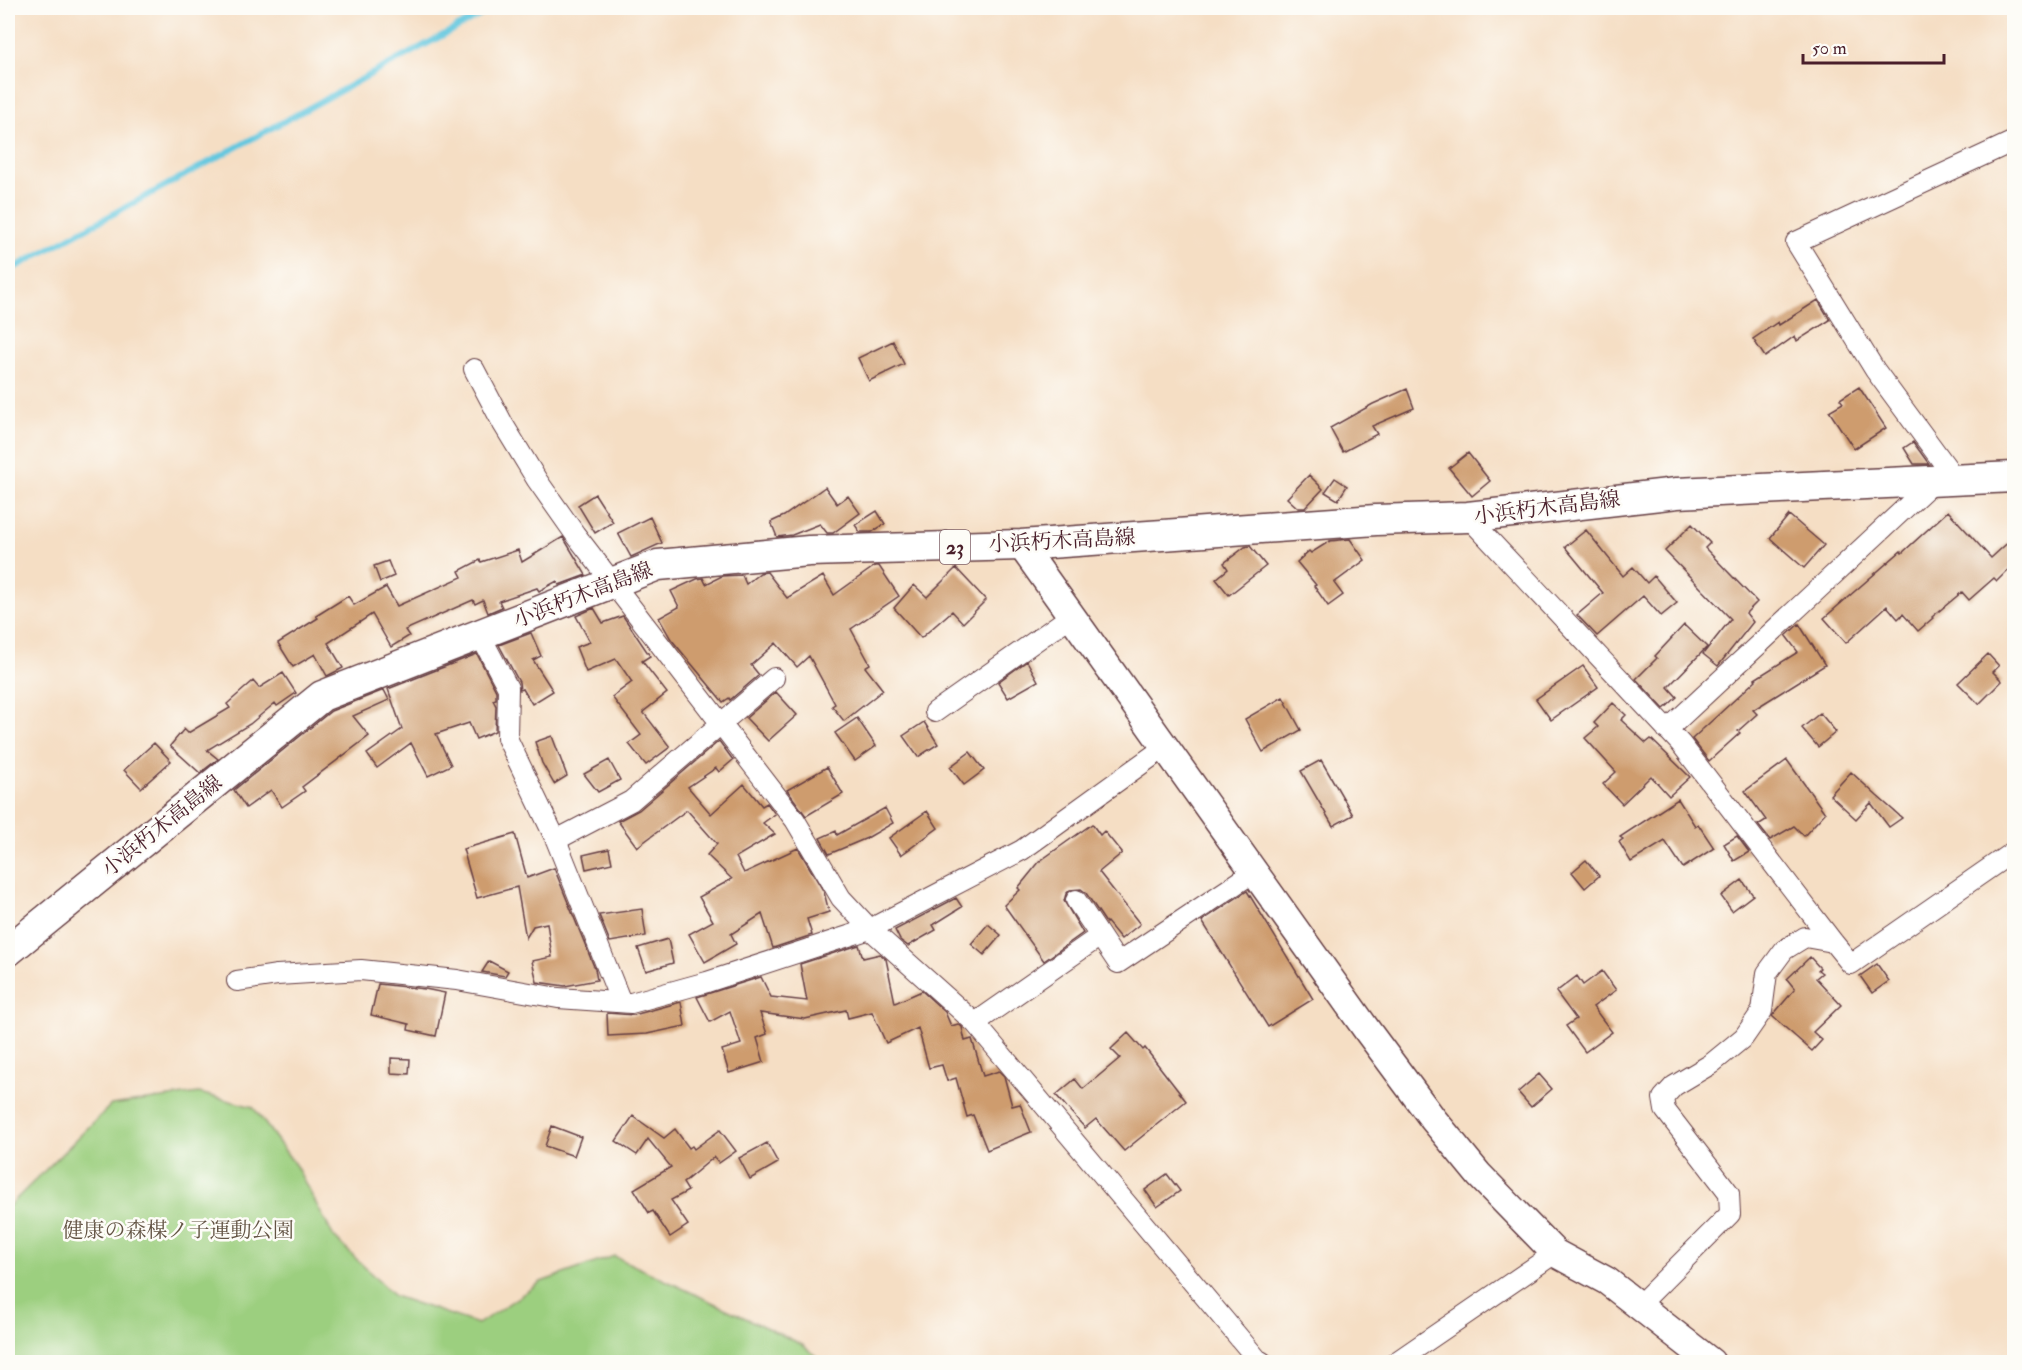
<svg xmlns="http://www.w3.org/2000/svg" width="2022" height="1370" viewBox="0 0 2022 1370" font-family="'IM FELL Double Pica','Noto Serif JP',serif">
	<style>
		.green { fill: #9ccf7f; stroke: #737755; stroke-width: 1.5 }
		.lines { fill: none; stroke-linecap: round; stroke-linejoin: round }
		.stream { stroke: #62c7df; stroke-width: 6 }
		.building { fill: #ce9c6e }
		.street-casing { stroke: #643c42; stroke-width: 22 }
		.secondary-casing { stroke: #643c42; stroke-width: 30 }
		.primary-casing { stroke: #643c42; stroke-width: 33 }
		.street { stroke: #fff; stroke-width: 20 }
		.secondary { stroke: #fff; stroke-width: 27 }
		.primary { stroke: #fff; stroke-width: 30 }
		.labels { text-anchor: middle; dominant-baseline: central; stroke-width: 5; stroke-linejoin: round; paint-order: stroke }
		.shield { fill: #fdfcf7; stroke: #806168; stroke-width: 1.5 }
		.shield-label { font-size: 20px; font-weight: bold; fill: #4a1f2b }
		.street-label { font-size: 21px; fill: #4a1f2b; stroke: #fdfcf7 }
		.park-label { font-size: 21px; fill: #635444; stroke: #fdfcf7 }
	</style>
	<rect width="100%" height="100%" fill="#fdfcf7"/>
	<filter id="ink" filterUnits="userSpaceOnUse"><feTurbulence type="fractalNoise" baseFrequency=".0167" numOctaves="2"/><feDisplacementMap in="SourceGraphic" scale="12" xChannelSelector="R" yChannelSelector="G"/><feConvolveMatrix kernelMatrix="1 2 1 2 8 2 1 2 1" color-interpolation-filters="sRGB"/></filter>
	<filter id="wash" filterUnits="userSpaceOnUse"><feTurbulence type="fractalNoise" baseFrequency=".008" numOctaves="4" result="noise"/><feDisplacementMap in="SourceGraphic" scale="24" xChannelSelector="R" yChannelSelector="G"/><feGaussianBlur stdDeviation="1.35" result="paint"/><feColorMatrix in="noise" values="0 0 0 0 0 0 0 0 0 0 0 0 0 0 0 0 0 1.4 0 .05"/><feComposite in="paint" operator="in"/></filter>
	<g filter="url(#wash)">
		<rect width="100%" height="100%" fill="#f5dec4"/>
		<path class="green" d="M 199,1093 L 253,1107 L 296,1166 L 334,1237 L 394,1296 L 478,1324 L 541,1282 L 614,1256 L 801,1344 L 823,1362 L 8,1362 L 8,1207 L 111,1105 Z"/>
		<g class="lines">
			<path class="stream" d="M 8,271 L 493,8"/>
		</g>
		<g id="blocks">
			<path class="building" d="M 1818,300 L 1830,320 L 1797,341 L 1795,336 L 1765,357 L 1753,339 L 1778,322 L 1779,325 Z
				M 893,341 L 904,364 L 869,381 L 858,358 Z
				M 1859,387 L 1886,428 L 1854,449 L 1829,411 L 1843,403 L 1840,399 Z
				M 1407,389 L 1414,408 L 1372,426 L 1377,434 L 1343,452 L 1330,428 L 1373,404 Z
				M 1913,442 L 1929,464 L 1914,464 L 1904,448 Z
				M 1468,453 L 1490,481 L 1472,496 L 1449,468 Z
				M 1309,475 L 1323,489 L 1305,508 L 1298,508 L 1287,498 Z
				M 1335,478 L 1347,486 L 1338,500 L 1325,492 Z
				M 825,487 L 837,504 L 848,496 L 860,513 L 833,533 L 827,533 L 820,524 L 792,535 L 777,537 L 771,522 L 784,516 Z
				M 595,494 L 613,522 L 595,533 L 578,505 Z
				M 877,511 L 885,524 L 872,532 L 860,532 L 855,525 Z
				M 1948,511 L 1991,558 L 2014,537 L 2014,564 L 1997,581 L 1994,578 L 1969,600 L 1962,592 L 1932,617 L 1933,618 L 1918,631 L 1903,614 L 1898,619 L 1887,606 L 1846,643 L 1824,618 L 1901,551 L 1902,553 Z
				M 1789,515 L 1824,545 L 1804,568 L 1770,538 Z
				M 650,517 L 662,543 L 631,557 L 618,533 Z
				M 1692,524 L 1710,543 L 1705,548 L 1757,602 L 1746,613 L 1753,622 L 1718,666 L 1703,654 L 1731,619 L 1665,551 Z
				M 1586,530 L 1623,576 L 1633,567 L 1647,583 L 1654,576 L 1677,603 L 1661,616 L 1643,596 L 1597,636 L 1577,615 L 1603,593 L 1565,547 Z
				M 563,537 L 586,575 L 559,585 L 557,581 L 539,591 L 537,588 L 499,601 L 502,607 L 488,613 L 483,600 L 475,604 L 473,600 L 405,630 L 409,636 L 391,647 L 372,614 L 328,643 L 343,668 L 327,676 L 315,654 L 293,667 L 278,643 L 318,618 L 316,616 L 348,596 L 354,605 L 386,587 L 397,606 L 462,577 L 459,571 L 480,560 L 481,562 L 518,550 L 522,562 Z
				M 1350,539 L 1365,560 L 1334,583 L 1343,595 L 1328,606 L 1314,586 L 1316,585 L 1297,562 L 1309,551 L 1311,553 L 1330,541 Z
				M 1250,546 L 1266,566 L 1229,595 L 1216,579 L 1228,569 L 1224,563 L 1245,547 Z
				M 388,561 L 394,576 L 380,582 L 374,566 Z
				M 875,566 L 879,566 L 899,596 L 851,629 L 870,664 L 865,667 L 883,690 L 844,721 L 832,706 L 835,704 L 809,656 L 797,667 L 776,643 L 751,665 L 759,675 L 730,700 L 729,698 L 723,702 L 671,639 L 659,618 L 679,607 L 671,591 L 697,579 L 703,578 L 706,584 L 722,576 L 742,575 L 746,584 L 760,573 L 767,572 L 787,598 L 823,576 L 834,595 Z
				M 956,568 L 986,600 L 963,623 L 952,611 L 921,638 L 894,608 L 914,585 L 927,597 Z
				M 594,608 L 603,623 L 623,616 L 650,656 L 642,661 L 667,693 L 643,712 L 670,747 L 646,765 L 629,744 L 641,735 L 612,697 L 632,682 L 616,659 L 586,672 L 576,647 L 590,642 L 576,616 Z
				M 1799,624 L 1825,665 L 1753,710 L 1757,714 L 1738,731 L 1740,733 L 1709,761 L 1692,739 L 1756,680 L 1755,679 L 1798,652 L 1786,636 Z
				M 1684,625 L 1707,647 L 1668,687 L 1677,697 L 1664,709 L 1636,679 L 1657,658 L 1655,656 Z
				M 531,633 L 541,656 L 533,660 L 553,691 L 532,704 L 523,689 L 520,690 L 519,682 L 499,645 Z
				M 477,654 L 496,691 L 496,699 L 493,700 L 496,706 L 495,731 L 476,739 L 469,723 L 436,734 L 451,765 L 428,776 L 411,743 L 377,768 L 367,754 L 402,729 L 388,689 Z
				M 1988,654 L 1999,666 L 1993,672 L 2002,681 L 1979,704 L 1958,683 Z
				M 1027,661 L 1038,681 L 1008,698 L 998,682 Z
				M 1583,666 L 1598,687 L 1551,720 L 1536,699 Z
				M 283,673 L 296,693 L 277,706 L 275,703 L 250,724 L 207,750 L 218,759 L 200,773 L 170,746 L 184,729 L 188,733 L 230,708 L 227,704 L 253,681 L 259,688 Z
				M 384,690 L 389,700 L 353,716 L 369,736 L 302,787 L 305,791 L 282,807 L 271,790 L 246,808 L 234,790 L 331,711 Z
				M 776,692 L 797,715 L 768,741 L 746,718 Z
				M 1283,697 L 1301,730 L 1263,752 L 1245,719 Z
				M 1613,703 L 1626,715 L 1621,720 L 1646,743 L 1651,739 L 1690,777 L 1669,796 L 1651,776 L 1622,804 L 1603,784 L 1616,772 L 1585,738 L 1598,727 L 1594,723 Z
				M 1820,713 L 1836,732 L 1818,747 L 1802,728 Z
				M 857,718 L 876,746 L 855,761 L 835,733 Z
				M 924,722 L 938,744 L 918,757 L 903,736 Z
				M 552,736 L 567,776 L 554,784 L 542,763 L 535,742 Z
				M 719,741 L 733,760 L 719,772 L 716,768 L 688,787 L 711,814 L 744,784 L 762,806 L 767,803 L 775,814 L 763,823 L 775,834 L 736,857 L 744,873 L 798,848 L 824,892 L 829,912 L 807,919 L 812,935 L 773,948 L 762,914 L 731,934 L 736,944 L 705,962 L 689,934 L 713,921 L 699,897 L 732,879 L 707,855 L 717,844 L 687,810 L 637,847 L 618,821 L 639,810 Z
				M 154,743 L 171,761 L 141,788 L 124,770 Z
				M 970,752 L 984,770 L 964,785 L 950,767 Z
				M 609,760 L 620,780 L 598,792 L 584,774 Z
				M 1321,760 L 1353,815 L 1333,826 L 1301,771 Z
				M 1787,760 L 1825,813 L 1804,836 L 1794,826 L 1770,840 L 1758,825 L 1766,820 L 1745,791 Z
				M 827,767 L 843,794 L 806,816 L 787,790 Z
				M 1851,772 L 1877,796 L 1902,818 L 1889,827 L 1871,803 L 1856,819 L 1830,795 Z
				M 1678,799 L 1695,826 L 1698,824 L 1714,848 L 1683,868 L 1665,841 L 1631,862 L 1619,842 L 1623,839 L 1620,837 Z
				M 885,808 L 893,823 L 867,838 L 829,854 L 820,838 L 836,831 L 837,835 Z
				M 927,811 L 938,828 L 901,855 L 889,838 Z
				M 1092,824 L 1100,835 L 1104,831 L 1122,853 L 1099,872 L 1140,924 L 1121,939 L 1107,922 L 1106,923 L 1086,893 L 1081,889 L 1070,890 L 1066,894 L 1064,901 L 1083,933 L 1044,961 L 1004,905 L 1020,890 L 1018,888 L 1040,861 Z
				M 515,834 L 527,878 L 554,868 L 595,969 L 597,980 L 565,986 L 537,982 L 532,961 L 552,957 L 547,923 L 533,926 L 526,938 L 517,887 L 477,898 L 463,849 Z
				M 1737,836 L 1749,852 L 1734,861 L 1724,844 Z
				M 609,849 L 612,863 L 586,869 L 583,855 Z
				M 1586,860 L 1599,876 L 1585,888 L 1572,872 Z
				M 1742,880 L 1753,895 L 1732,911 L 1721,896 Z
				M 1247,891 L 1313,999 L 1268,1027 L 1202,921 Z
				M 956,898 L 962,907 L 933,925 L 936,930 L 908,946 L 900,940 L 895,930 Z
				M 642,909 L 646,936 L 610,942 L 599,915 Z
				M 988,924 L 1001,935 L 984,955 L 971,944 Z
				M 668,939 L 673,963 L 646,971 L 638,948 Z
				M 859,945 L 863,958 L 880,954 L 886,959 L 895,1003 L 922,991 L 945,1012 L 951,1026 L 958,1024 L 962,1027 L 965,1041 L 972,1039 L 983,1076 L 999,1071 L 1004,1076 L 1012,1106 L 1020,1104 L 1031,1132 L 987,1150 L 973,1115 L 967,1117 L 956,1078 L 947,1081 L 942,1065 L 929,1068 L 918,1028 L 886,1043 L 872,1012 L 848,1018 L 846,1010 L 805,1019 L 760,1013 L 767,1034 L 757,1038 L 764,1062 L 729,1073 L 722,1050 L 741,1044 L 730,1011 L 710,1022 L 697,997 L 761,977 L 771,997 L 807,1001 L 800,964 Z
				M 1810,957 L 1820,968 L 1818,970 L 1822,973 L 1816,978 L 1841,1005 L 1813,1032 L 1822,1040 L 1812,1051 L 1772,1016 L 1795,989 L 1787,979 Z
				M 489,961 L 508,971 L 505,976 L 482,972 Z
				M 1877,964 L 1889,981 L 1872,993 L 1860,976 Z
				M 1602,971 L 1616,990 L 1593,1007 L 1612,1032 L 1585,1052 L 1566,1026 L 1576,1019 L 1556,992 L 1577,976 L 1583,985 Z
				M 378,984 L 425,989 L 445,993 L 436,1036 L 408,1030 L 409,1024 L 371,1015 Z
				M 681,1002 L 685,1026 L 647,1034 L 608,1036 L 607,1013 L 634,1015 Z
				M 1128,1033 L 1143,1050 L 1145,1048 L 1186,1101 L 1124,1151 L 1096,1119 L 1085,1128 L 1056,1095 L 1075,1079 L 1083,1089 L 1120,1058 L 1111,1049 Z
				M 391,1058 L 410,1059 L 409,1074 L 391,1073 Z
				M 1539,1074 L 1552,1089 L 1531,1107 L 1518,1092 Z
				M 633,1116 L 664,1138 L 675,1129 L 689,1148 L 692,1146 L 694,1149 L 720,1130 L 736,1151 L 719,1163 L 714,1157 L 683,1183 L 688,1191 L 671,1200 L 688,1225 L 670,1237 L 653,1211 L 649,1213 L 634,1189 L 671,1167 L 648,1139 L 637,1155 L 616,1141 Z
				M 552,1126 L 581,1137 L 574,1156 L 545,1146 Z
				M 767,1143 L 778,1163 L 750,1179 L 739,1158 Z
				M 1167,1174 L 1180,1191 L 1157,1207 L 1145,1190 Z"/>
		</g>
	</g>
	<g filter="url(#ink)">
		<use href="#blocks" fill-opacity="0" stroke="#643c42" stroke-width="1.5"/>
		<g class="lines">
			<g class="street-casing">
				<path id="street" d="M 474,369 L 503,424 L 537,480 L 575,534 L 795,820 L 841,898 L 870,929 L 975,1023 L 1257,1359 L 1262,1362
					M 1956,480 L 1875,370 L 1796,242 L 2014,141
					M 1468,517 L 1681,744 L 1833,942 L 1851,964 L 2014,851
					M 480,635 L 508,688 L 507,738 L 556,840 L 621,1002
					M 935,712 L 1071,616
					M 1667,730 L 1933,482
					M 556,840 L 631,801 L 774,678
					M 1076,900 L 1118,963 L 1254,872
					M 237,981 L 277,975 L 361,970 L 457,980 L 558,998 L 631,1003 L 707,982 L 870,929 L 1022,850 L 1165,747
					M 975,1023 L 1100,936
					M 1638,1306 L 1730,1214 L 1729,1193 L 1665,1110 L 1663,1098 L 1674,1086 L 1711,1064 L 1744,1037 L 1762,1011 L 1767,973 L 1784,950 L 1805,937 L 1833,942
					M 1396,1362 L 1555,1253"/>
			</g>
			<g class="secondary-casing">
				<path id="secondary" d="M 1021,545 L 1369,1033 L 1433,1119 L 1479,1175 L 1555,1253 L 1607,1281 L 1711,1362"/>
			</g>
			<g class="primary-casing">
				<path id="primary" d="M 8,951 L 322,696 L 658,565 L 809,551 L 1021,545 L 1376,520 L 1468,517 L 1677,493 L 2014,477"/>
			</g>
			<use href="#street" class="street"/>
			<use href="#secondary" class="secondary"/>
			<use href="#primary" class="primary"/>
		</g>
	</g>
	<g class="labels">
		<rect class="shield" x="940" y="530" width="30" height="34" rx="4.5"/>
		<g class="shield-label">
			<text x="955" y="547">23</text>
		</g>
		<g class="street-label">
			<text transform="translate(1547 508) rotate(-7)">小浜朽木高島線</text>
			<text transform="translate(1062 541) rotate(-3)">小浜朽木高島線</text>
			<text transform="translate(583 595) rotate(-21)">小浜朽木高島線</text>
			<text transform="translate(162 826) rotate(-39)">小浜朽木高島線</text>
		</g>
		<g class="park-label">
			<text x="178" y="1230">健康の森楳ノ子運動公園</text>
		</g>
	</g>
	<rect width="2022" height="1370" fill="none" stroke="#fdfcf7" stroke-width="30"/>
	<path d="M1803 54v9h141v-9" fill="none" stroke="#4a1f2b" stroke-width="3"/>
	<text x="1812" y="54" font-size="18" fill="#4a1f2b" stroke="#fdfcf7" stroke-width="4.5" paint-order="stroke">50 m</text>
</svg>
